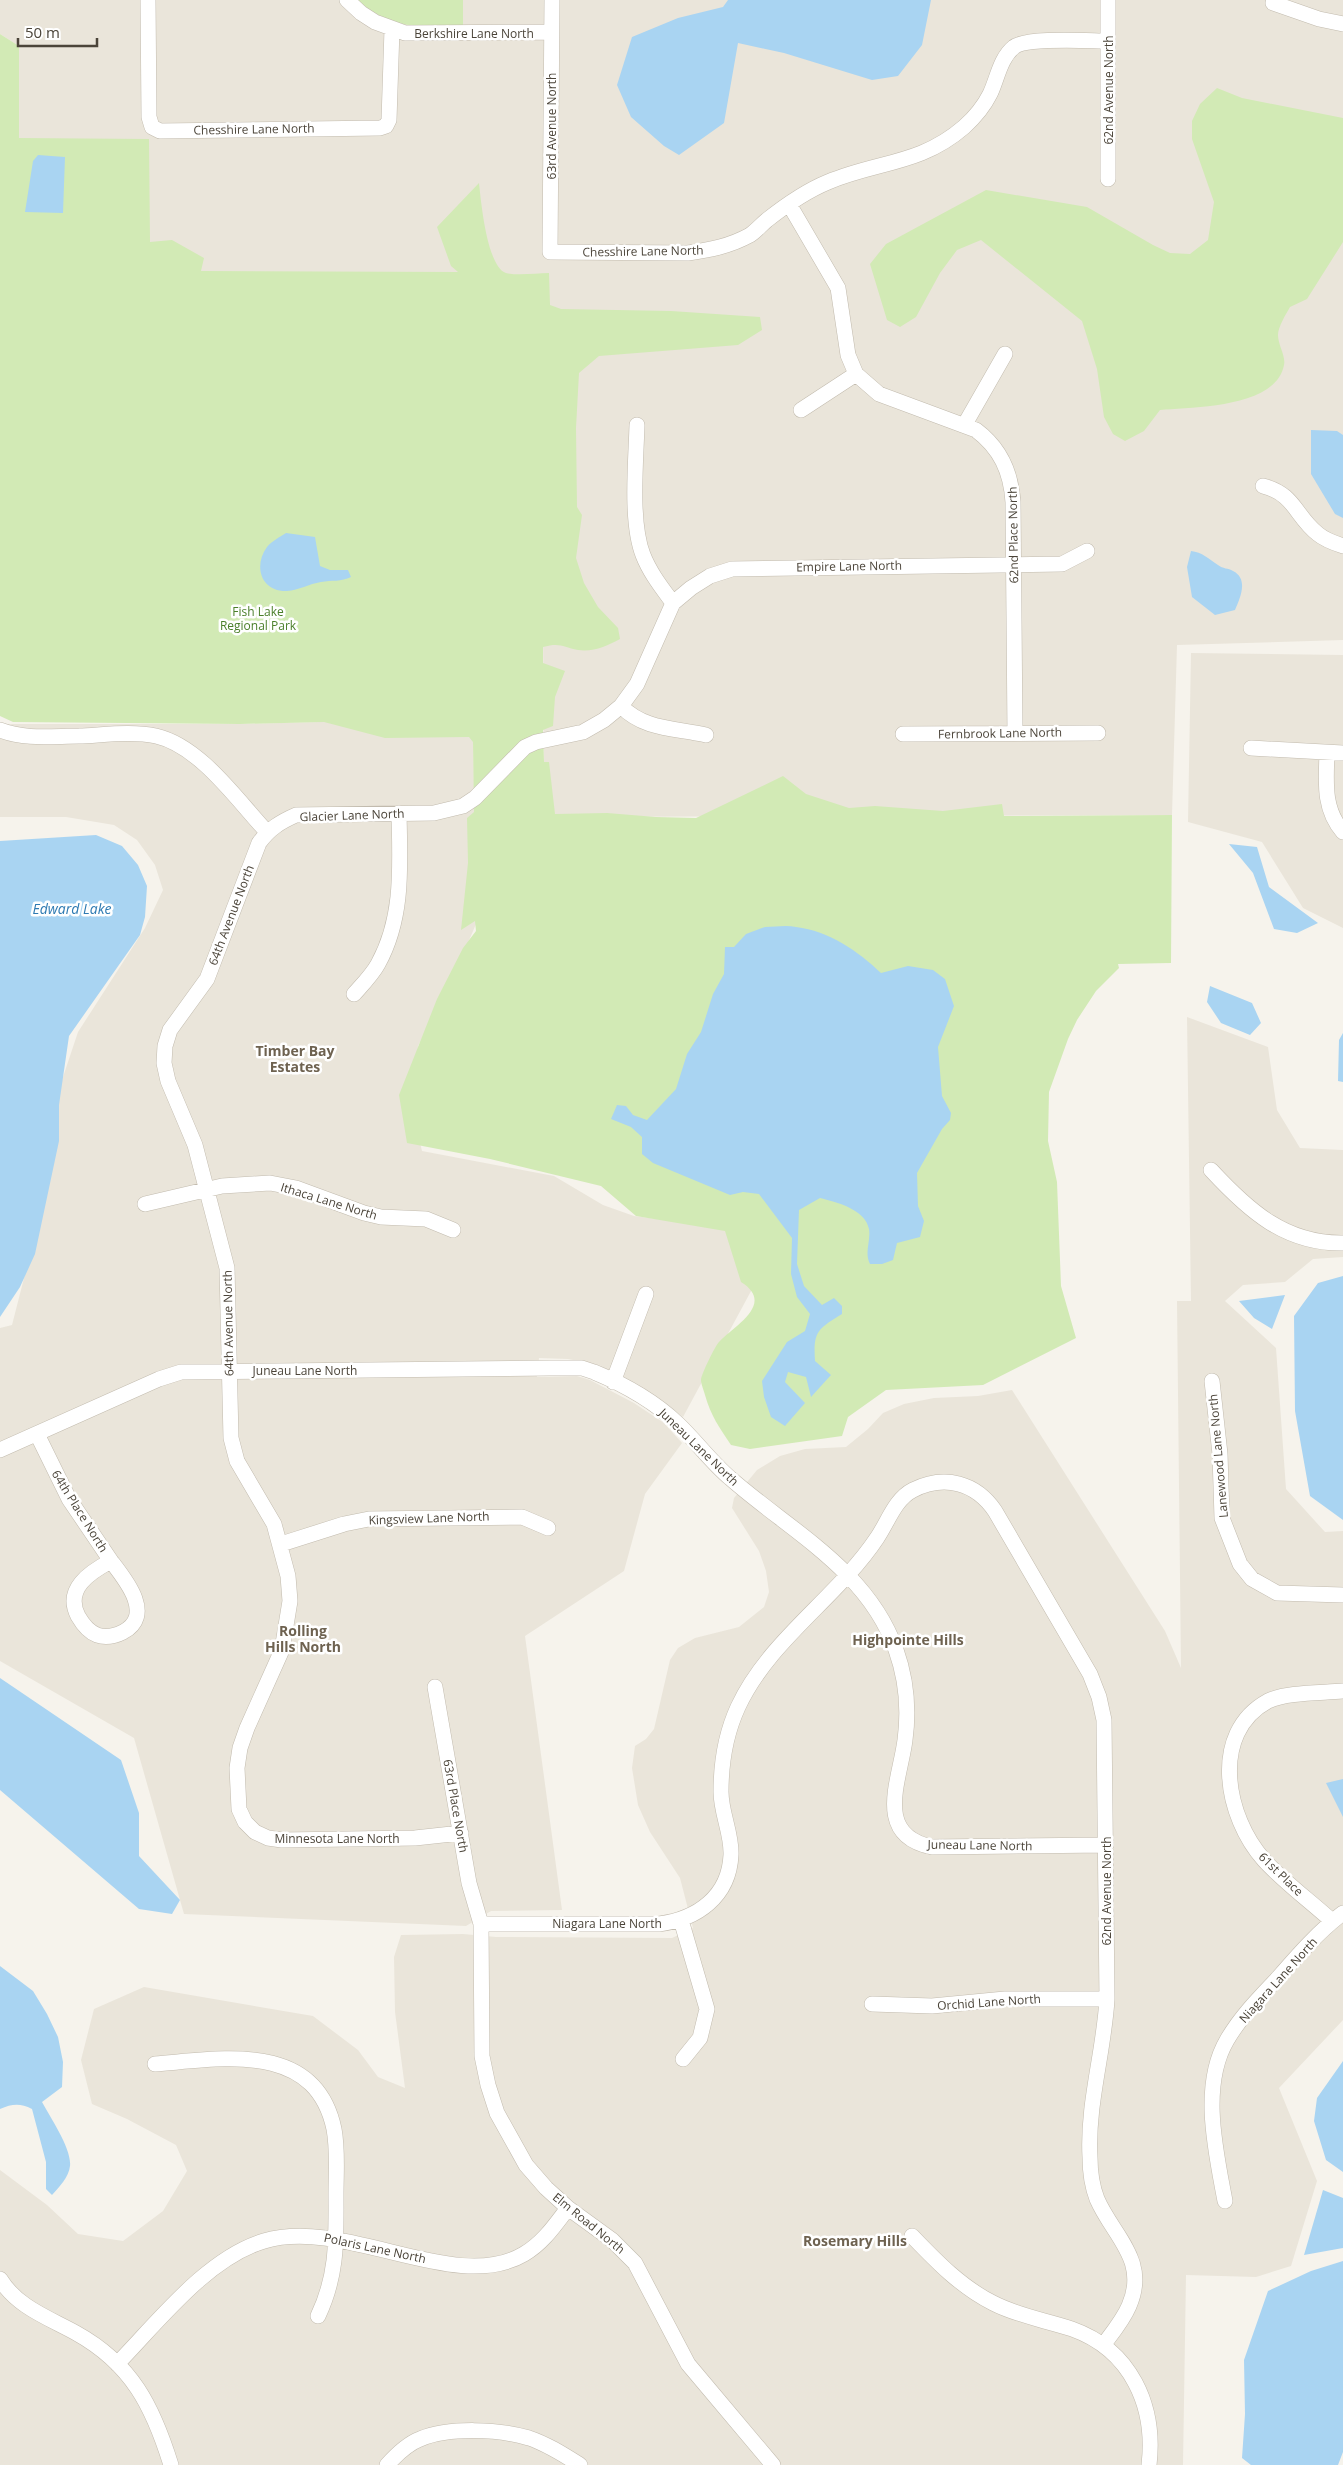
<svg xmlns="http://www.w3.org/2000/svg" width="1343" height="2465" viewBox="0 0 1343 2465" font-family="'Open Sans',sans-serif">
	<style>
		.residential { fill: #eae5da }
		.green { fill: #d2eab5 }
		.water { fill: #a9d4f2 }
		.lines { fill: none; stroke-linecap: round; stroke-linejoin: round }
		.minor-casing { stroke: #c2bbae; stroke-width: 16 }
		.minor { stroke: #fff; stroke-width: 15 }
		.labels { text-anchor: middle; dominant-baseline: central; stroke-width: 5; stroke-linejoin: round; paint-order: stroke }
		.street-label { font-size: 12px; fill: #4b4439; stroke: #fff }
		.park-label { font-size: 12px; fill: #4a7f2a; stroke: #fff }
		.water-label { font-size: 14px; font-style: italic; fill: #2e7ab2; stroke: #fff }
		.neighbourhood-label { font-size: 14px; font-weight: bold; fill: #6e6250; stroke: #fff }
	</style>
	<rect width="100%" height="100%" fill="#f6f3ec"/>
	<path class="residential" d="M 0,0 L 1343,0 L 1343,640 L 1177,645 L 1172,815 L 544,817 L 543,622 L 150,271 L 19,138 L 19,46 L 0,34 Z
		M 1191,653 L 1343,655 L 1343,928 L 1303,908 L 1262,842 L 1188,822 Z
		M 473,718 L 476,924 L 456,971 L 418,1046 L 412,1110 L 422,1151 L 554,1176 L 603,1205 L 634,1216 L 736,1229 L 757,1280 L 683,1417 L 658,1399 L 599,1365 L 568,1359 L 539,1358 L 537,1377 L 577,1376 L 590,1380 L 634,1403 L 664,1423 L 682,1443 L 645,1494 L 624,1571 L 525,1636 L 562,1910 L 491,1911 L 466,1926 L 184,1914 L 134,1738 L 0,1661 L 0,1328 L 12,1325 L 43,1204 L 51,1113 L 78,1032 L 145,928 L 163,890 L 155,865 L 137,840 L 114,825 L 66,817 L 0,817 L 0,724 L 240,724 Z
		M 1187,1017 L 1268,1047 L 1277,1110 L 1300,1148 L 1343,1150 L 1343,1257 L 1313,1259 L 1285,1282 L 1243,1285 L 1225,1301 L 1276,1348 L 1286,1489 L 1325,1532 L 1343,1531 L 1343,2020 L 1279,2088 L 1317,2181 L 1291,2266 L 1256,2277 L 1186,2275 L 1183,2465 L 0,2465 L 0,2170 L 47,2205 L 78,2234 L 123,2241 L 163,2211 L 187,2171 L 176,2145 L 127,2119 L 92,2104 L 81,2060 L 94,2009 L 144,1987 L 313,2016 L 358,2050 L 378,2077 L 405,2088 L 395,2012 L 394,1957 L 401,1935 L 463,1934 L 496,1937 L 672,1938 L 693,1928 L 680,1878 L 650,1832 L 638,1805 L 632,1768 L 635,1746 L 646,1739 L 654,1729 L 670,1660 L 678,1648 L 695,1638 L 739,1627 L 764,1607 L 769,1592 L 766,1571 L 759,1551 L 732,1508 L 734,1498 L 757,1470 L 780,1456 L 805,1449 L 846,1447 L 868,1429 L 883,1413 L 904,1404 L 934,1398 L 978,1396 L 1012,1390 L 1165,1631 L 1181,1668 L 1177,1301 L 1191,1301 Z"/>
	<path class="green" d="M 356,0 L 463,0 L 463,27 C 417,27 394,30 356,0 Z
		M 0,34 L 19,46 L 19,138 L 149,139 L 150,242 L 172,240 L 204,258 L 201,271 L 458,272 L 451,266 L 437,227 L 479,183 C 481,201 487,267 506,273 C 519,276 536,273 549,273 L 550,305 L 561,309 L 671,311 L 760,317 L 762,330 L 738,345 L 599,356 L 579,373 L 576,428 L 577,507 L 582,515 L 576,558 L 584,583 L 598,607 L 618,628 L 620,639 C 607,646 594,652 578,650 C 563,647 560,642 543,647 L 543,663 L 565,671 L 555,697 L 553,726 L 543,730 L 544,762 L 549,762 L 555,814 L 607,813 L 656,817 L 696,818 L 783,776 L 806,794 L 849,808 L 875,806 L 943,811 L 1002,804 L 1004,816 L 1172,815 L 1171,963 L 1118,964 L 1119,968 L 1096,991 L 1077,1020 L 1068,1039 L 1049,1092 L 1048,1141 L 1057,1182 L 1061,1286 L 1076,1338 L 983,1385 L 886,1390 L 848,1417 L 842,1436 L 750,1449 L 731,1445 C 719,1427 711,1416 705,1395 C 704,1391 701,1384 701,1380 C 701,1375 715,1346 719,1342 C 734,1326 776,1304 741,1282 L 725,1231 L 636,1216 L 601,1186 L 490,1159 L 407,1143 L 399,1095 L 437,999 L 463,948 L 476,931 L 475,921 L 461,930 L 468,863 L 467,818 L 474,812 L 473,742 L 469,737 L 385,738 L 324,722 L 240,724 L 13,722 L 0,716 Z
		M 1217,88 L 1242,98 L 1343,118 L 1343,242 L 1307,299 L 1290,307 C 1286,314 1278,327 1278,335 C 1278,345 1286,356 1284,365 C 1276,408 1193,407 1160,410 L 1144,431 L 1125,441 L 1113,434 L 1104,417 L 1097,369 L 1082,321 L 981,240 L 957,250 L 940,273 L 916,317 L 900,327 L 887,320 L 870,264 L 886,244 L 986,190 L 1087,207 L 1153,245 L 1170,253 L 1190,254 L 1208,240 L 1214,202 L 1192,139 L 1192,121 L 1200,104 Z"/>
	<path class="water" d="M 728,0 L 931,0 L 922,45 L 898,76 L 872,80 L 784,53 L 738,43 L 724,123 L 679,155 L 664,146 L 631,117 L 617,85 L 632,37 L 678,18 L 723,7 Z
		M 38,155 L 65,157 L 63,213 L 25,212 L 33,161 Z
		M 1311,430 L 1337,431 L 1343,435 L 1343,518 L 1335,514 L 1311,474 Z
		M 286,533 L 315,537 L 320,566 L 330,570 L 348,570 L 351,577 C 341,582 332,580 321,582 C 309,584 299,590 287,591 C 261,592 253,566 267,547 C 272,541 280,537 286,533 Z
		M 1191,551 C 1202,552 1209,559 1218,565 C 1223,569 1228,568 1233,571 C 1249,579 1240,598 1235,610 L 1215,615 L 1192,597 L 1187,567 Z
		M 96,835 L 122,846 L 138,865 L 147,886 L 145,917 L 140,935 L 69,1036 L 59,1105 L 59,1141 L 35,1254 L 20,1287 L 0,1317 L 0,841 Z
		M 1229,844 L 1257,847 L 1269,887 L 1318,923 L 1297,933 L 1274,929 L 1253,873 Z
		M 765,927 C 775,927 786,925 796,927 C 829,931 858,951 881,973 L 908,966 L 933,970 L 945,979 L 954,1006 L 938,1047 L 942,1096 L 951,1113 L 950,1120 L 942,1129 L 917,1173 L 918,1206 L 924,1221 L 920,1237 L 897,1243 L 893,1260 L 882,1264 L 870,1264 C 864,1252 871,1241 869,1229 C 865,1209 836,1202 820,1198 L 799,1210 L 797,1264 L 804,1286 L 822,1305 L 834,1298 L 842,1306 L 842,1314 C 818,1329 813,1331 815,1361 L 831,1375 L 811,1397 L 806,1377 L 788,1372 L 785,1382 L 805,1403 L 785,1426 L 771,1417 L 764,1397 L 762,1381 L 787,1342 L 805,1331 L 810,1314 L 797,1297 L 791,1274 L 792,1238 L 759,1194 L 743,1192 L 730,1195 L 653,1163 L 642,1154 L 642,1137 L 631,1127 L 611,1119 L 617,1105 L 626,1106 L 633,1115 L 647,1120 L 676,1089 L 687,1054 L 701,1032 L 713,994 L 724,974 L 725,947 L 734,947 L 746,934 Z
		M 1210,986 L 1252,1003 L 1261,1023 L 1250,1035 L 1221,1023 L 1207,1002 Z
		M 1343,1033 L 1343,1082 L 1338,1081 L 1339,1040 Z
		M 1343,1276 L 1343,1520 L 1310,1496 L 1295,1411 L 1294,1316 L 1318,1283 Z
		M 1285,1295 L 1272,1329 L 1254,1318 L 1239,1301 Z
		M 0,1678 L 121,1760 L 139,1813 L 139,1856 L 180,1900 L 172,1914 L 139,1909 L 0,1790 Z
		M 1343,1779 L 1343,1817 L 1326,1783 Z
		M 0,1966 L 33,1991 L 47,2014 L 58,2037 L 63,2062 L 62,2087 L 42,2102 C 50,2117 72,2149 70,2166 C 69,2177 59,2187 52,2195 L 46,2189 L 46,2162 L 32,2109 C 20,2103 12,2104 0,2109 Z
		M 1343,2061 L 1343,2172 L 1326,2160 L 1314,2121 L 1317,2098 Z
		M 1323,2190 L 1343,2198 L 1343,2248 L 1304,2255 Z
		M 1343,2261 L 1343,2452 L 1338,2465 L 1251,2465 L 1242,2458 L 1245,2414 L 1244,2360 L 1268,2291 L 1311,2271 Z"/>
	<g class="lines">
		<g class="minor-casing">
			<path id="minor" d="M 148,0 L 149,117 L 152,127 L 160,131 L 380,128 L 386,126 L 389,120 L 392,29
				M 347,0 L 361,13 L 375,22 L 405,33 L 551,32
				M 552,0 L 550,252 L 688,253 C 710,250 730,246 750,235 C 756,231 761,225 767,220 C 786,205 806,191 828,182 C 878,161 920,165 964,127 C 974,118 984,106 990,94 C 997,80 1000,58 1014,47 C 1026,37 1089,41 1108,41
				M 1273,3 L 1319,19 L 1343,24
				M 1108,179 L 1108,0
				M 789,204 L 838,288 L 848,355 L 856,374 L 879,394 L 976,430 C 1000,448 1011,471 1013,502 L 1015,733
				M 801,410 L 856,374
				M 965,424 L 1005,354
				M 637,425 C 636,461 630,522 643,555 C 650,573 662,588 673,603
				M 1263,486 C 1295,494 1295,516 1318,534 C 1325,540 1334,543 1343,546
				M 621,706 C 644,730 675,728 706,735
				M 0,730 C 25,740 53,736 79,736 C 104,735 132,731 156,736 C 200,746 237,800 267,832
				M 903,734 L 1098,733
				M 1251,748 L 1343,753
				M 1327,753 C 1326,782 1323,809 1343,832
				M 354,994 C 362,985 372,975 378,964 C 404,917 400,865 399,813
				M 1211,1170 C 1248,1210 1285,1244 1343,1243
				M 145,1204 L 222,1186 L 270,1183 L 296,1188 L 364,1213 L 381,1217 L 426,1219 L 453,1230
				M 1212,1381 L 1220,1454 L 1222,1518 L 1240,1564 L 1252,1579 L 1277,1593 L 1343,1595
				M 613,1382 L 646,1294
				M 37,1434 L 69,1499 L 111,1561 C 90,1572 64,1589 78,1616 C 82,1623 89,1632 97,1635 C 105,1638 115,1636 123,1632 C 155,1615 125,1579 111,1561
				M 0,1450 L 159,1379 L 181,1372 L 550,1368 L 582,1368 L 594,1372 C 623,1384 655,1402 678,1424 C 696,1441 711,1462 730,1478 C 790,1531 868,1570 896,1650 C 906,1678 909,1710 905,1740 C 900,1780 873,1835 932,1847 L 1106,1845
				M 281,1544 L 344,1524 L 369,1519 L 522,1517 L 548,1528
				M 435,1687 L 469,1883 L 481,1924 L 482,2056 L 488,2085 L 497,2113 L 526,2165 L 546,2188 L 568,2208 L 612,2240 L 635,2263 L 688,2364 L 773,2465
				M 461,1833 L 415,1838 L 282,1840 L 268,1838 L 255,1832 L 245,1822 L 239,1809 L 237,1768 L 240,1748 L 247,1728 L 282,1650 L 290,1601 L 288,1576 L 274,1524 L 237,1461 L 231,1438 L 227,1268 L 195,1145 L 168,1081 L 164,1063 L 165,1046 L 170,1030 L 207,979 L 259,843 C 269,829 280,822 296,815 L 434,813 L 463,806 L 475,798 L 525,747 L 536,742 L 583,732 L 604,720 L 621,706 L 637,684 L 673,603 L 691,588 L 710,576 L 732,569 L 1062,564 L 1087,551
				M 681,1920 L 707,2009 L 700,2038 L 683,2059
				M 1332,1921 C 1310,1901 1284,1882 1264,1860 C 1226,1818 1209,1733 1268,1701 C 1286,1692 1322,1693 1343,1691
				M 481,1924 L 659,1924 C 697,1919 729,1897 731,1855 C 732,1834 721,1813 721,1792 C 721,1763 726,1733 738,1707 C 769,1640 837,1598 877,1538 C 888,1522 895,1499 913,1490 C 945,1474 976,1483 995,1511 L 1090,1674 L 1099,1697 L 1104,1720 L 1107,1999 C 1104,2052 1087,2104 1090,2157 C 1090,2171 1092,2186 1097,2199 C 1113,2236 1149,2260 1129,2306 C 1123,2320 1113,2332 1104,2344
				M 872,2004 L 932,2006 L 1005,1999 L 1107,1999
				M 155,2064 C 221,2059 315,2040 334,2129 C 338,2150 336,2172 336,2194 C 336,2239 338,2274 318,2316
				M 1225,2201 C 1216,2152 1200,2086 1227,2040 C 1241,2016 1260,1997 1278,1978 C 1298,1955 1319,1931 1343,1913
				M 912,2236 C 936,2261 961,2287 993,2303 C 1018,2316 1045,2320 1072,2329 C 1131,2350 1156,2406 1149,2465
				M 0,2279 C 17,2307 49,2318 76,2333 C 132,2364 153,2407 171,2465
				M 117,2364 C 158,2322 207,2258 264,2241 C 346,2217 455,2295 524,2254 C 543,2243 555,2225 568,2208
				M 387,2465 C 396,2455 407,2444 420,2439 C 449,2427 499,2429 529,2438 C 547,2444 564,2455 580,2465"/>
		</g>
		<use href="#minor" class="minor"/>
	</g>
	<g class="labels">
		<g class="street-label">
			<text x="474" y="33">Berkshire Lane North</text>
			<text transform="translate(1108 90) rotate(-90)">62nd Avenue North</text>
			<text transform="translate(551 126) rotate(-90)">63rd Avenue North</text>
			<text transform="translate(254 129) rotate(-1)">Chesshire Lane North</text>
			<text transform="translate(643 251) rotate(-1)">Chesshire Lane North</text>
			<text transform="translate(1013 535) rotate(-91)">62nd Place North</text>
			<text transform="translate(849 566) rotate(-1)">Empire Lane North</text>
			<text transform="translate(1000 733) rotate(-1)">Fernbrook Lane North</text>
			<text transform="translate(352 815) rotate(-2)">Glacier Lane North</text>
			<text transform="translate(231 915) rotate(-69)">64th Avenue North</text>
			<text transform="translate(329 1201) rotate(17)">Ithaca Lane North</text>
			<text transform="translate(228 1323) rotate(-91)">64th Avenue North</text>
			<text x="305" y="1370">Juneau Lane North</text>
			<text transform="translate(699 1447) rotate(44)">Juneau Lane North</text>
			<text transform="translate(1218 1456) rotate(-95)">Lanewood Lane North</text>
			<text transform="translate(80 1511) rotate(58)">64th Place North</text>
			<text transform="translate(429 1518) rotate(-2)">Kingsview Lane North</text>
			<text transform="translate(456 1806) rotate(80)">63rd Place North</text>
			<text x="337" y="1838">Minnesota Lane North</text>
			<text transform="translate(980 1845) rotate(1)">Juneau Lane North</text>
			<text transform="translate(1281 1874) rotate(44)">61st Place</text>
			<text transform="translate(1106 1891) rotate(-90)">62nd Avenue North</text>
			<text x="607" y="1923">Niagara Lane North</text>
			<text transform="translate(1278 1980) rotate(-48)">Niagara Lane North</text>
			<text transform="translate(989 2002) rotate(-4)">Orchid Lane North</text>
			<text transform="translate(589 2223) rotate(39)">Elm Road North</text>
			<text transform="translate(375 2248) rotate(12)">Polaris Lane North</text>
		</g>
		<g class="park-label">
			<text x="258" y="611">Fish Lake<tspan x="258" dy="14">Regional Park</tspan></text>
		</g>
		<g class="water-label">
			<text x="72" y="908">Edward Lake</text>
		</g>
		<g class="neighbourhood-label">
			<text x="295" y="1050">Timber Bay<tspan x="295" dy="16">Estates</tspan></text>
			<text x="303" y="1630">Rolling<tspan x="303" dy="16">Hills North</tspan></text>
			<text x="908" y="1639">Highpointe Hills</text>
			<text x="855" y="2240">Rosemary Hills</text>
		</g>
	</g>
	<path d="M18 38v8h79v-8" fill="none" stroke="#4b4439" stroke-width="2.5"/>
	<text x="25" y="38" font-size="15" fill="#4b4439" stroke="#ffffff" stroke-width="4" paint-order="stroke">50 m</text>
</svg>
